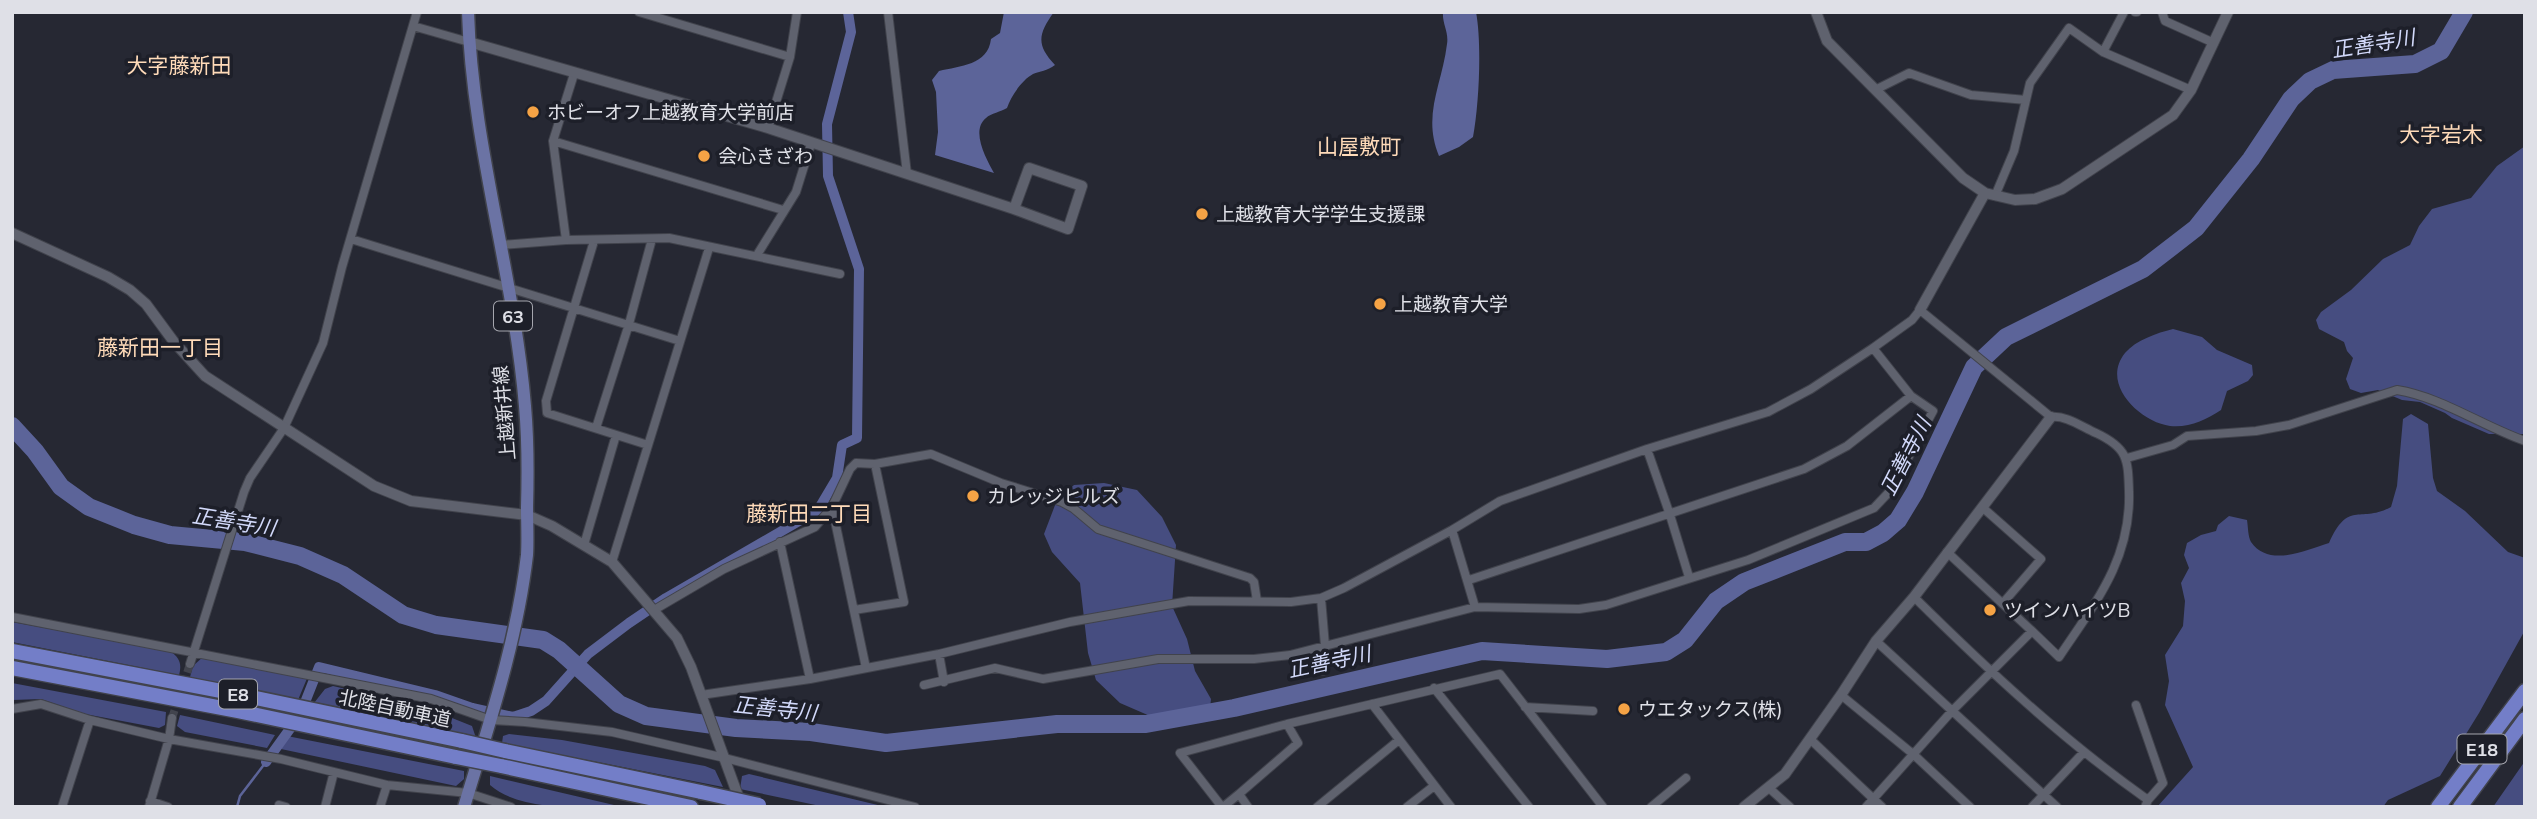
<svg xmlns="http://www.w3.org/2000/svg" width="2537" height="819" viewBox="0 0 2537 819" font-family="Mulish,'Noto Sans JP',sans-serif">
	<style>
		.forest { fill: #464d80 }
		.water { fill: #5c6499 }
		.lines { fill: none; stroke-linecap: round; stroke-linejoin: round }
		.stream { stroke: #5c6499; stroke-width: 2.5 }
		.canal { stroke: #5c6499; stroke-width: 10 }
		.river { stroke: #5c6499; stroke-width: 18 }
		.minor-tunnel { stroke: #42444e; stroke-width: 8; stroke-dasharray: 8 4; stroke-linecap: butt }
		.minor-casing { stroke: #41434c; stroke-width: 10 }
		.tertiary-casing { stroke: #41434c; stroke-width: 12 }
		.primary-casing { stroke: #41434c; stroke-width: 15 }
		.motorway-casing { stroke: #41434c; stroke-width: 17 }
		.minor { stroke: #5f626e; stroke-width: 8 }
		.tertiary { stroke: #5f626e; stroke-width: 10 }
		.primary { stroke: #6b73a4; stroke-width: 12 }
		.motorway { stroke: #737ec8; stroke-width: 14 }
		.motorway-bridge-casing { stroke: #41434c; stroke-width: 17; stroke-linecap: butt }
		.motorway-bridge { stroke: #737ec8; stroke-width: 14 }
		.poi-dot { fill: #f5a345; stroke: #1d1f29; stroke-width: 2.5 }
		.labels { text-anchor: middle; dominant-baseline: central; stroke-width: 7; stroke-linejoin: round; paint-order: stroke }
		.shield { fill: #1d1f29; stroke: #a5a6ae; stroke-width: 2 }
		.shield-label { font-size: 18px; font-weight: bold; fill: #dfe0e7 }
		.poi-label { font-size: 19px; fill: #dfe0e7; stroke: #1d1f29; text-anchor: start }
		.street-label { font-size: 19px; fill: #dfe0e7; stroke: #1d1f29 }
		.water-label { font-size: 21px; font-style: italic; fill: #d2d9fa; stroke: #1d1f29 }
		.neighbourhood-label { font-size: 21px; fill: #ffdbb9; stroke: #1d1f29 }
	</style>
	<rect width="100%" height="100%" fill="#262833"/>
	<path class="forest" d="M 2525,146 L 2525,434 L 2489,434 L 2452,418 L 2445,413 L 2420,402 L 2402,400 L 2378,390 L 2361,393 L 2350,389 L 2346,379 L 2353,358 L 2347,351 L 2344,342 L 2319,329 L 2316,320 L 2321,312 L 2351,290 L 2383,259 L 2410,245 L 2419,226 L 2432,209 L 2471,198 L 2497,166 Z
		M 2173,329 L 2202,337 L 2217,350 L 2252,365 L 2253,375 L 2248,381 L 2227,391 L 2221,410 C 2206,420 2189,428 2170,426 C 2140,422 2100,384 2125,353 C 2136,340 2157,333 2173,329 Z
		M 2411,414 L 2428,424 L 2433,478 L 2437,491 L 2465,511 L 2508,552 L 2525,558 L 2525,630 L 2479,713 L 2440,776 L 2388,800 L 2383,807 L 2157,807 L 2193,767 L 2165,705 L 2169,681 L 2165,655 L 2183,626 L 2185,601 L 2181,583 L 2189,568 L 2184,555 L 2187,543 L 2201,535 L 2216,531 L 2218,525 L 2229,516 L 2247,520 C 2248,526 2248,537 2251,542 C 2269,568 2306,550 2329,543 C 2349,499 2359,524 2391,507 L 2397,486 L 2403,419 Z
		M 1104,483 L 1137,490 L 1162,517 L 1176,545 L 1172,606 L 1187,639 L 1195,671 L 1211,699 L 1210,708 L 1205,719 L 1182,721 L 1150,716 L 1120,703 L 1096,680 L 1088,653 L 1080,583 L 1052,552 L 1044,534 L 1057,500 L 1074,485 Z
		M 12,622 L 170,651 C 180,658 182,664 179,675 L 12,642 Z
		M 204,656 L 308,676 L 298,700 L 190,677 L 193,666 Z
		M 12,683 L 166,712 L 165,725 L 159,728 L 85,714 L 41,699 L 12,700 Z
		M 333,686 L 427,708 L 472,726 L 476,738 L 314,703 L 325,689 Z
		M 180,715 L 275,735 L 267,748 L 185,732 L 177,726 Z
		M 509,734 L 562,740 L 705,766 L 715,770 L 723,787 L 502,743 L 503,736 Z
		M 287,736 L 464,771 L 464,779 L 456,786 L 281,749 Z
		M 2525,761 L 2525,807 L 2493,807 Z
		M 749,774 L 886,807 L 825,807 L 740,789 L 742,776 Z
		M 490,776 L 614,805 L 621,807 C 583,807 520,812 490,785 Z"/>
	<path class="water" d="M 1004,12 L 1054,12 C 1038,34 1036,45 1055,65 C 1047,71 1040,71 1033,74 C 1022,80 1011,96 1007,108 C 1001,112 991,113 986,118 C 970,131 987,160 994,173 L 935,155 L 938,132 L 936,92 L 932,80 L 939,71 C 960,66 988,65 991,39 L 1000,33 Z
		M 1443,12 L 1476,12 C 1482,44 1479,105 1473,137 L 1459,147 L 1439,156 C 1422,115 1442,85 1447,44 C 1449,32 1442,24 1443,12 Z"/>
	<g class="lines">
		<path class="stream" d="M 237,807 L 240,796 L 266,762"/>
		<path class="canal" d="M 266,762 L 300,715 L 319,667 L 435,695 L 472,708 L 513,717 L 531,711 L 546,701 L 588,654 L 629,623 L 666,598 L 818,510 L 837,478 L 842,445 L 857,438 L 859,269 L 828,176 L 827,124 L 851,32 L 848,12"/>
		<path class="river" d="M 12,426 L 35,451 L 61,487 L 89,507 L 134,525 L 170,535 L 245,542 L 300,556 L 343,575 L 403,615 L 436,625 L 543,640 L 559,650 L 619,704 L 646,716 L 736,728 L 811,732 L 886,743 L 1057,724 L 1146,724 L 1234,708 L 1482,651 L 1607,659 L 1666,652 L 1685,640 L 1716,601 L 1744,582 L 1845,542 L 1866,542 L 1883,533 L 1898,520 L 1915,492 L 1974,367 L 2006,337 L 2143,269 L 2196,228 L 2251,159 L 2291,99 L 2310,81 L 2333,70 L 2415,64 L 2441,51 L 2464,12"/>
		<path class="minor-tunnel" d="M 172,718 L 190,664"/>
		<g class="minor-casing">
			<path id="minor" d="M 639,12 L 790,57
				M 888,12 L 907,174
				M 2135,12 L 2137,12
				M 2162,12 L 2165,21 L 2214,43
				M 413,26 L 469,42
				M 2103,52 L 2124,12
				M 1877,89 L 1909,73 L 1971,95 L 2026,100
				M 768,128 L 790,57 L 797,12
				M 553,141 L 783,210
				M 1995,196 L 2014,151 L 2030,83 L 2069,28 L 2103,52 L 2191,90
				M 351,239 L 680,341
				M 566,240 L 553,141 L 574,74
				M 594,241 L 546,401 L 547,413 L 648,445
				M 500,245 L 566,240 L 669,238 L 840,274
				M 757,255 L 796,192 L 811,144
				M 596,428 L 629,324 L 652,239
				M 1647,449 L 1670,515 L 1689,577
				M 2127,458 L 2173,445 L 2187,436 L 2256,431 L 2289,425 L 2397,390 C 2441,397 2482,426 2525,441
				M 832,507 L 866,668
				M 1982,507 L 2041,559 L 2003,603
				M 1452,530 L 1475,607
				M 780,542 L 810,679
				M 584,545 L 616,435
				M 1947,552 L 2032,631
				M 612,562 L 709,248
				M 1469,580 L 1804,469 L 1847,446 L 1911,396
				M 1914,597 C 1988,670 2063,740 2148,800 L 2145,807
				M 1321,598 L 1325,646 L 1323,671
				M 654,610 L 724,569 L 815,527 L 832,507 L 850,469 L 856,463 L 875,464 L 931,454 L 1001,483 L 1062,502 L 1073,508 L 1098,529 L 1250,578 L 1254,582 L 1257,601
				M 854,610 L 904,602 L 875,464
				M 12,617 L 431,699 L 491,720 L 525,722 L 612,732 L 725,758 L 915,807
				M 1876,641 L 2057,807
				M 939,654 L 944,682
				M 190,664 L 244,492 L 250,478 L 284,428 L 323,343 L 342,267 L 417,12
				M 924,685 L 995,668 L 1043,679 L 1158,659 L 1254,659 L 1290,655 L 1475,607 L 1579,609 L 1606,605 L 1748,560 L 1874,508 L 1891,490 L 1933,411 L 1911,396 L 1873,348
				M 1434,688 L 1529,807
				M 701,695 L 810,679 L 939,654 L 1070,622 L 1189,601 L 1291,602 L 1321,598 L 1344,588 L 1452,530 L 1500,501 L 1647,449 L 1768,412 L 1811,389 L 1873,348 L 1912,320 L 1920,310 L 2051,417 C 2066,415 2082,427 2096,433 C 2128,448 2128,459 2129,492 C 2131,560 2095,603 2059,657 L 2032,631 L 1952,711 L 1866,807
				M 1841,695 L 1913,754 L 1970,807
				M 1372,704 L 1451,807
				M 2136,705 L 2163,783 L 2148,800
				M 1525,707 L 1593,711
				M 12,709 L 41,704 L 90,720 L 169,739 L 281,759 L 387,785 L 468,793 L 511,807
				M 1810,739 L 1882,807
				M 1769,788 L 1790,807
				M 1239,794 L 1298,743 L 1287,724
				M 150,801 L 168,807
				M 62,807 L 90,720
				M 149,807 L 169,739 L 172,718
				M 279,807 L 279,805 L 286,807
				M 325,807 L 334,772
				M 380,807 L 387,785
				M 1222,807 L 1180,753 L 1287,724 L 1500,674 L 1603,807
				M 1223,807 L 1239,794 L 1248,807
				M 1317,807 L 1399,740
				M 1407,807 L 1434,786
				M 1651,807 L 1686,778
				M 2032,807 L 2084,752"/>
		</g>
		<g class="tertiary-casing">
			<path id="tertiary" d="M 1816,12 L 1827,41 L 1963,178 L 1985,193 L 2015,200 L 2035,199 L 2062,189 L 2173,115 L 2191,90 L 2228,12
				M 469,42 L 768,128 L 1014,209 L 1029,168 L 1082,186 L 1068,229 L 1014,209
				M 12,233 L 108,277 L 130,290 L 146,304 L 174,342 L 205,376 L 374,486 L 411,501 L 527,515 L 552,526 L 612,562 L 677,638 L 691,667 L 741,804
				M 1920,310 L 1985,193
				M 1744,807 L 1785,774 L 1841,695 L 1876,641 L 1914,597 L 2051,417"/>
		</g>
		<g class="primary-casing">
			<path id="primary" d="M 464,807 C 489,724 517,641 527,555 C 528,539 527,522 527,507 C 528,473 528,440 525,406 C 514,274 472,145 468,12"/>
		</g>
		<g class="motorway-casing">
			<path id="motorway" d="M 12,651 L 237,694 L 462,741
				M 12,668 L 238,711 L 456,757
				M 505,751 L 701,792
				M 501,766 L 691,807
				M 2438,807 L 2525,691
				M 2460,807 L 2525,719"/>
		</g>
		<use href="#minor" class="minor"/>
		<use href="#tertiary" class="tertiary"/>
		<use href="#primary" class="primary"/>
		<use href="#motorway" class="motorway"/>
		<g class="motorway-bridge-casing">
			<path id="motorway-bridge" d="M 462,741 L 505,751
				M 456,757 L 501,766
				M 701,792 L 759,805"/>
		</g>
		<use href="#motorway-bridge" class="motorway-bridge"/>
	</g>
	<g class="poi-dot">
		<circle cx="533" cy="112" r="7"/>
		<circle cx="704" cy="156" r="7"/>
		<circle cx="1202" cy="214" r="7"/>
		<circle cx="1380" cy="304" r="7"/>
		<circle cx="973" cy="496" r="7"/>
		<circle cx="1990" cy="610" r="7"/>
		<circle cx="1624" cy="709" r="7"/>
	</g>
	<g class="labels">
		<g class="shield">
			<rect x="494" y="301.5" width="38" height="29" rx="5"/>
			<rect x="219" y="679.5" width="38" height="29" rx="5"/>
			<rect x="2457.5" y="734.5" width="49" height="29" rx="5"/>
		</g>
		<g class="shield-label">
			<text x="513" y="316">63</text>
			<text x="238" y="694">E8</text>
			<text x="2482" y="749">E18</text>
		</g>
		<g class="poi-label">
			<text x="547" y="112">ホビーオフ上越教育大学前店</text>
			<text x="718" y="156">会心きざわ</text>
			<text x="1216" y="214">上越教育大学学生支援課</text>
			<text x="1394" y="304">上越教育大学</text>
			<text x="987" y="496">カレッジヒルズ</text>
			<text x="2004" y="610">ツインハイツB</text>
			<text x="1638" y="709">ウエタックス(株)</text>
		</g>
		<g class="street-label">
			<text transform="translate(504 413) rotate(-95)">上越新井線</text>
			<text transform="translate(395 708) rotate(12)">北陸自動車道</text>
		</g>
		<g class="water-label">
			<text transform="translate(2373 43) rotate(-9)">正善寺川</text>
			<text transform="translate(1905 456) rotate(-63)">正善寺川</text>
			<text transform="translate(234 521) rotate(9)">正善寺川</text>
			<text transform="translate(1329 661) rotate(-12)">正善寺川</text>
			<text transform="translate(775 708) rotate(6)">正善寺川</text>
		</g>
		<g class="neighbourhood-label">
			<text x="179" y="65">大字藤新田</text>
			<text x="2441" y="134">大字岩木</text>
			<text x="1359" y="146">山屋敷町</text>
			<text x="160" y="347">藤新田一丁目</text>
			<text x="809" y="513">藤新田二丁目</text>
		</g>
	</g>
	<rect width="2537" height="819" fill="none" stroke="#dfe0e7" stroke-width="28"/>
</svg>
